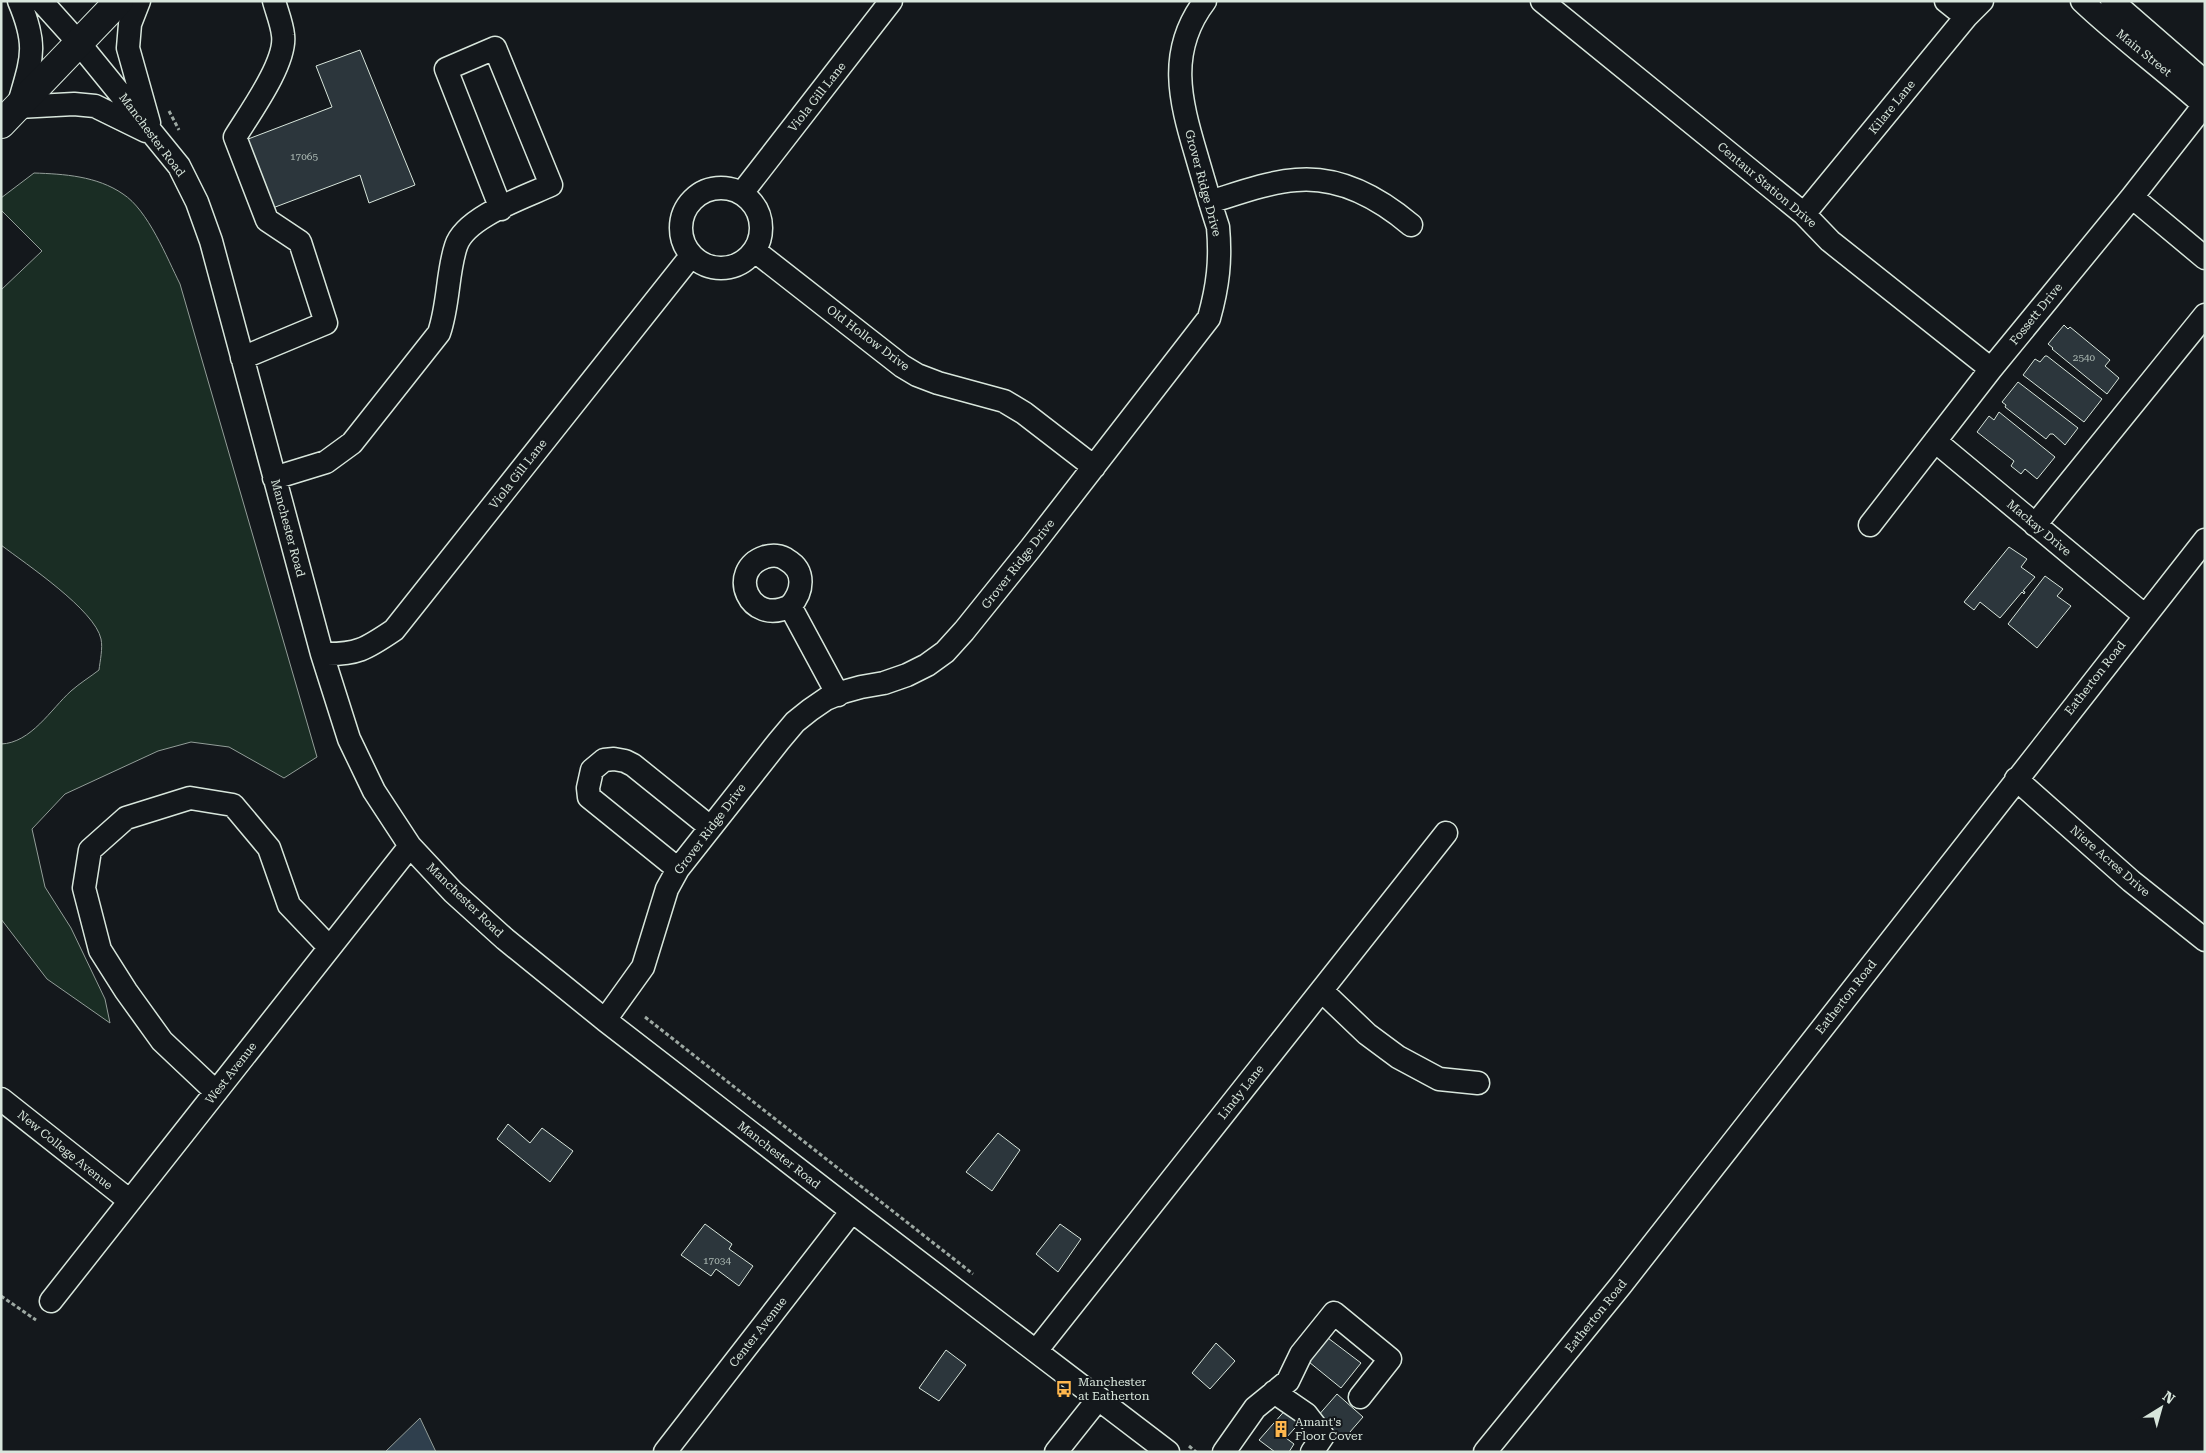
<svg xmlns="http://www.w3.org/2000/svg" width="2206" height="1453" viewBox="0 0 2206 1453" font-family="'Roboto Serif',serif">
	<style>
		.green { fill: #1a2d24; stroke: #939e99 }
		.water { fill: #2f3f4d; stroke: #939e99 }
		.building { fill: #2c363c; stroke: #d8e6dc }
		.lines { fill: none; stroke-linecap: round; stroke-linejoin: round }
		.minor-casing { stroke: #d8e6dc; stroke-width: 25 }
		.major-casing { stroke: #d8e6dc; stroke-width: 30 }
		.path { stroke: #9da8a2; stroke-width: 3; stroke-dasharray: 4 2.5; stroke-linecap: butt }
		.minor { stroke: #14181c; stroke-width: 22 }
		.major { stroke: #14181c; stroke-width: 28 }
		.labels { text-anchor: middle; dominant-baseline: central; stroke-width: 4; stroke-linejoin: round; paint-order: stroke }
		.number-label { font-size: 10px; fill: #adbab4 }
		.street-label { font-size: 12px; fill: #d8e6dc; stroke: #14181c }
		.poi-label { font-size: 12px; fill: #d8e6dc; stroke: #14181c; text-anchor: start }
	</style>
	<rect width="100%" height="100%" fill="#14181c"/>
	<path class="green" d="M 34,173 C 64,174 97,176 123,194 C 148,210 167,258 180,284 L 317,757 L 284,778 L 229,747 L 191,742 L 158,751 L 65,794 L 32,829 L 45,887 L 71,928 L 105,999 L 110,1023 L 47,979 L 1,919 L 1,744 C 31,743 51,709 71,691 C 80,683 90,677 99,670 C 100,661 103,648 101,639 C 95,610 26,564 1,545 L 1,290 L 42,251 L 1,210 L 1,198 Z"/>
	<path class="water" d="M 420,1418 L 436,1452 L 385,1452 Z"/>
	<path class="building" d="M 360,50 L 415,185 L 369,203 L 360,175 L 270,209 L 243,141 L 332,107 L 316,66 Z
		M 2064,325 L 2068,329 L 2070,327 L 2110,360 L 2105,366 L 2119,378 L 2107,394 L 2052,349 L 2053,348 L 2048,344 Z
		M 2045,356 L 2047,356 L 2102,399 L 2084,422 L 2023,375 L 2035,359 L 2040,362 Z
		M 2018,382 L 2078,428 L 2065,445 L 2053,434 L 2050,434 L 2046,439 L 2005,407 L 2006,405 L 2002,402 Z
		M 1999,412 L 2055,457 L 2037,479 L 2025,469 L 2021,474 L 2011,466 L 2014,461 L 1977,432 L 1989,416 L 1994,420 Z
		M 2009,547 L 2027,559 L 2021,567 L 2035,577 L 2023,591 L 2025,592 L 2024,594 L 2022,592 L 2000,618 L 1980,602 L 1974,610 L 1964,602 Z
		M 2045,576 L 2063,589 L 2057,596 L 2071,606 L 2037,648 L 2008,624 Z
		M 508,1124 L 530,1143 L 542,1128 L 573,1151 L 550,1182 L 497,1139 Z
		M 998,1133 L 1020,1150 L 992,1191 L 966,1172 Z
		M 705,1224 L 732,1244 L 729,1249 L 753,1266 L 739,1286 L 716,1269 L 711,1276 L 681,1255 Z
		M 1060,1224 L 1081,1239 L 1058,1272 L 1036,1254 Z
		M 1328,1338 L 1361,1363 L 1341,1388 L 1309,1362 Z
		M 1216,1343 L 1235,1361 L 1210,1389 L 1192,1373 Z
		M 946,1350 L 966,1365 L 939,1401 L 919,1388 Z
		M 1337,1394 L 1363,1417 L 1343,1440 L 1317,1417 Z
		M 1288,1407 L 1302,1420 L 1286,1438 L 1294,1444 L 1289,1452 L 1275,1452 L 1259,1440 Z"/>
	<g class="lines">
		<g class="minor-casing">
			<path id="minor" d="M 19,1 C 39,48 31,60 18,107 L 74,104 L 95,106 L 146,131
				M 41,1 L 78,42 L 179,166 L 197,202 L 211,241 L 322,654 L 349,739 L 374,791 L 410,846 L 453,892 L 505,939 L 605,1020 L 852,1211 L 1168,1452
				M 139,1 L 130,24 L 128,48 L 149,123
				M 1542,1 L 1804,214 L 1830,241 L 1991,369
				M 1946,1 L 1966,17
				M 2082,1 C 2121,38 2165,70 2205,106
				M 2112,1 L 2205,82
				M681 228a40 40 0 1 1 80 0a40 40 0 1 1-80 0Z
				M 742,193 L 891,1
				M 2132,197 L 2205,258
				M 1210,202 C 1236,194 1268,182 1296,180 C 1339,176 1379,198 1411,225
				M 1804,214 L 1966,17 L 1982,1
				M 755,251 L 902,366 L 917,375 L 938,383 L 1004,401 L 1024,413 L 1094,467
				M 242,358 L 326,323 L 300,242 L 267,220 L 235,137 C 249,114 287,62 283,35 C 282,24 277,12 274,1
				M 1935,441 L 2144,615
				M 274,478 L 326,462 L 352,443 L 439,333 C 449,304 447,273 456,246 C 465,217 525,197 551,185 L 495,48 L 446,69 L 501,209
				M 1870,525 L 1991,369 L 2132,197 L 2205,104
				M 2035,525 L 2205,315
				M 790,606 C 803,592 806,571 787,560 C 781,555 772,555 765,557 C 726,570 749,627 790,606 L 838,695
				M 322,654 C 357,655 366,649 394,630 L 691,256
				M 2016,779 L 2131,881 L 2205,940
				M 678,869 L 589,797 L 588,788 L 592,770 L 604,760 L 614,759 L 625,761 L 633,765 L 710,827
				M 1322,991 L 1367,1034 L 1398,1057 L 1439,1079 L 1478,1083
				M 605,1020 L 643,967 L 667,889 L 678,869 L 779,741 L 795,722 L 810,710 L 826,699 L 843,692 L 861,687 L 884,683 L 907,675 L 927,665 L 945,652 L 964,631 L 1030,549 L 1209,318 C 1218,286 1221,260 1218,227 C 1210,203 1203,178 1196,154 C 1180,100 1167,51 1205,1
				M 216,1092 L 162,1041 L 126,991 L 100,950 L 84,888 L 90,850 L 126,818 L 190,798 L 233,805 L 269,848 L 289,905 L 329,947
				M 1,1099 L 130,1201
				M 51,1301 L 410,846
				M 1036,1351 L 1446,833
				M 1274,1392 L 1306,1414 L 1323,1436 L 1312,1452
				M 665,1452 L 852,1211
				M 1056,1452 L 1099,1398
				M 1224,1452 L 1255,1408 L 1288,1381 L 1301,1354 L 1334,1313 L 1390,1359 L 1360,1397
				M 1485,1452 L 1621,1285 L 2205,540"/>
		</g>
		<g class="major-casing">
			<path id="major" d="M 1,124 L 119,1"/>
		</g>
		<path class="path" d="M 169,111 L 179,130
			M 645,1017 L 973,1274
			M 1,1296 L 36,1320
			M 1189,1446 L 1196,1452"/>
		<use href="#minor" class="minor"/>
		<use href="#major" class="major"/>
	</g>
	<defs>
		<g id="bus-bare" transform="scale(1.35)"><path d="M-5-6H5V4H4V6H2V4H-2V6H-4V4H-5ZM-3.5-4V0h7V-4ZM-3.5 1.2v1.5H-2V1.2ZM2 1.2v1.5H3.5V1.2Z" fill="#ffb74d" stroke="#14181c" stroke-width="2.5" paint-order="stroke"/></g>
		<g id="building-bare" transform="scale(1.35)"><path d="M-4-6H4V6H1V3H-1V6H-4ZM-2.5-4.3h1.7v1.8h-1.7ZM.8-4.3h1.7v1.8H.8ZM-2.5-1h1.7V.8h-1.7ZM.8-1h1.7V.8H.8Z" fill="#ffb74d" stroke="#14181c" stroke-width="2.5" paint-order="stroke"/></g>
	</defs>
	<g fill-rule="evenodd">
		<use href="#bus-bare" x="1064" y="1389"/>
		<use href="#building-bare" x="1281" y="1429"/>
	</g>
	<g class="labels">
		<g class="number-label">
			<text x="304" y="156">17065</text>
			<text x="2084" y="357">2540</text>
			<text x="717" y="1260">17034</text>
		</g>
		<g class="street-label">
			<text transform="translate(2144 53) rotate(39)">Main Street</text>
			<text transform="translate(817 97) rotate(-52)">Viola Gill Lane</text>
			<text transform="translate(1892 107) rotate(-51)">Kilare Lane</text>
			<text transform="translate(152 135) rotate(53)">Manchester Road</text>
			<text transform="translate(1203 183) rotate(75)">Grover Ridge Drive</text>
			<text transform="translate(1767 185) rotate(40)">Centaur Station Drive</text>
			<text transform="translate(2036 314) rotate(-51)">Fossett Drive</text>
			<text transform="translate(868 338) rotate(37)">Old Hollow Drive</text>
			<text transform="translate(518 474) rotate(-52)">Viola Gill Lane</text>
			<text transform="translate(288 528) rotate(75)">Manchester Road</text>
			<text transform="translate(2039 528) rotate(40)">Mackay Drive</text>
			<text transform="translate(1018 564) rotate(-52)">Grover Ridge Drive</text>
			<text transform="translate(2095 678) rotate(-52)">Eatherton Road</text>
			<text transform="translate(710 829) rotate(-53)">Grover Ridge Drive</text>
			<text transform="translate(2110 861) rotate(41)">Niere Acres Drive</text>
			<text transform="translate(465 900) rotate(44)">Manchester Road</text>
			<text transform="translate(1846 997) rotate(-52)">Eatherton Road</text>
			<text transform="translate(231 1073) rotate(-52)">West Avenue</text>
			<text transform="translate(1241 1092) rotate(-52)">Lindy Lane</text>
			<text transform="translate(65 1150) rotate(39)">New College Avenue</text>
			<text transform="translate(779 1155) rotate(38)">Manchester Road</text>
			<text transform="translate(1596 1316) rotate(-51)">Eatherton Road</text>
			<text transform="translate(758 1332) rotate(-52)">Center Avenue</text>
		</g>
		<g class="poi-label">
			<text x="1078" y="1382">Manchester<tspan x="1078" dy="14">at Eatherton</tspan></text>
			<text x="1295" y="1422">Amant's<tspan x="1295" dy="14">Floor Cover</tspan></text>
		</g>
	</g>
	<rect width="2206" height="1453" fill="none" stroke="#d8e6dc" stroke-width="5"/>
	<g transform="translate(2161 1408) rotate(37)" stroke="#14181c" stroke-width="4" paint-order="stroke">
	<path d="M0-4L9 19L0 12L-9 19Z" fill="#d8e6dc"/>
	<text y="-8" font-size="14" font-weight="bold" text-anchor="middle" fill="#d8e6dc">N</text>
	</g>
</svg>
